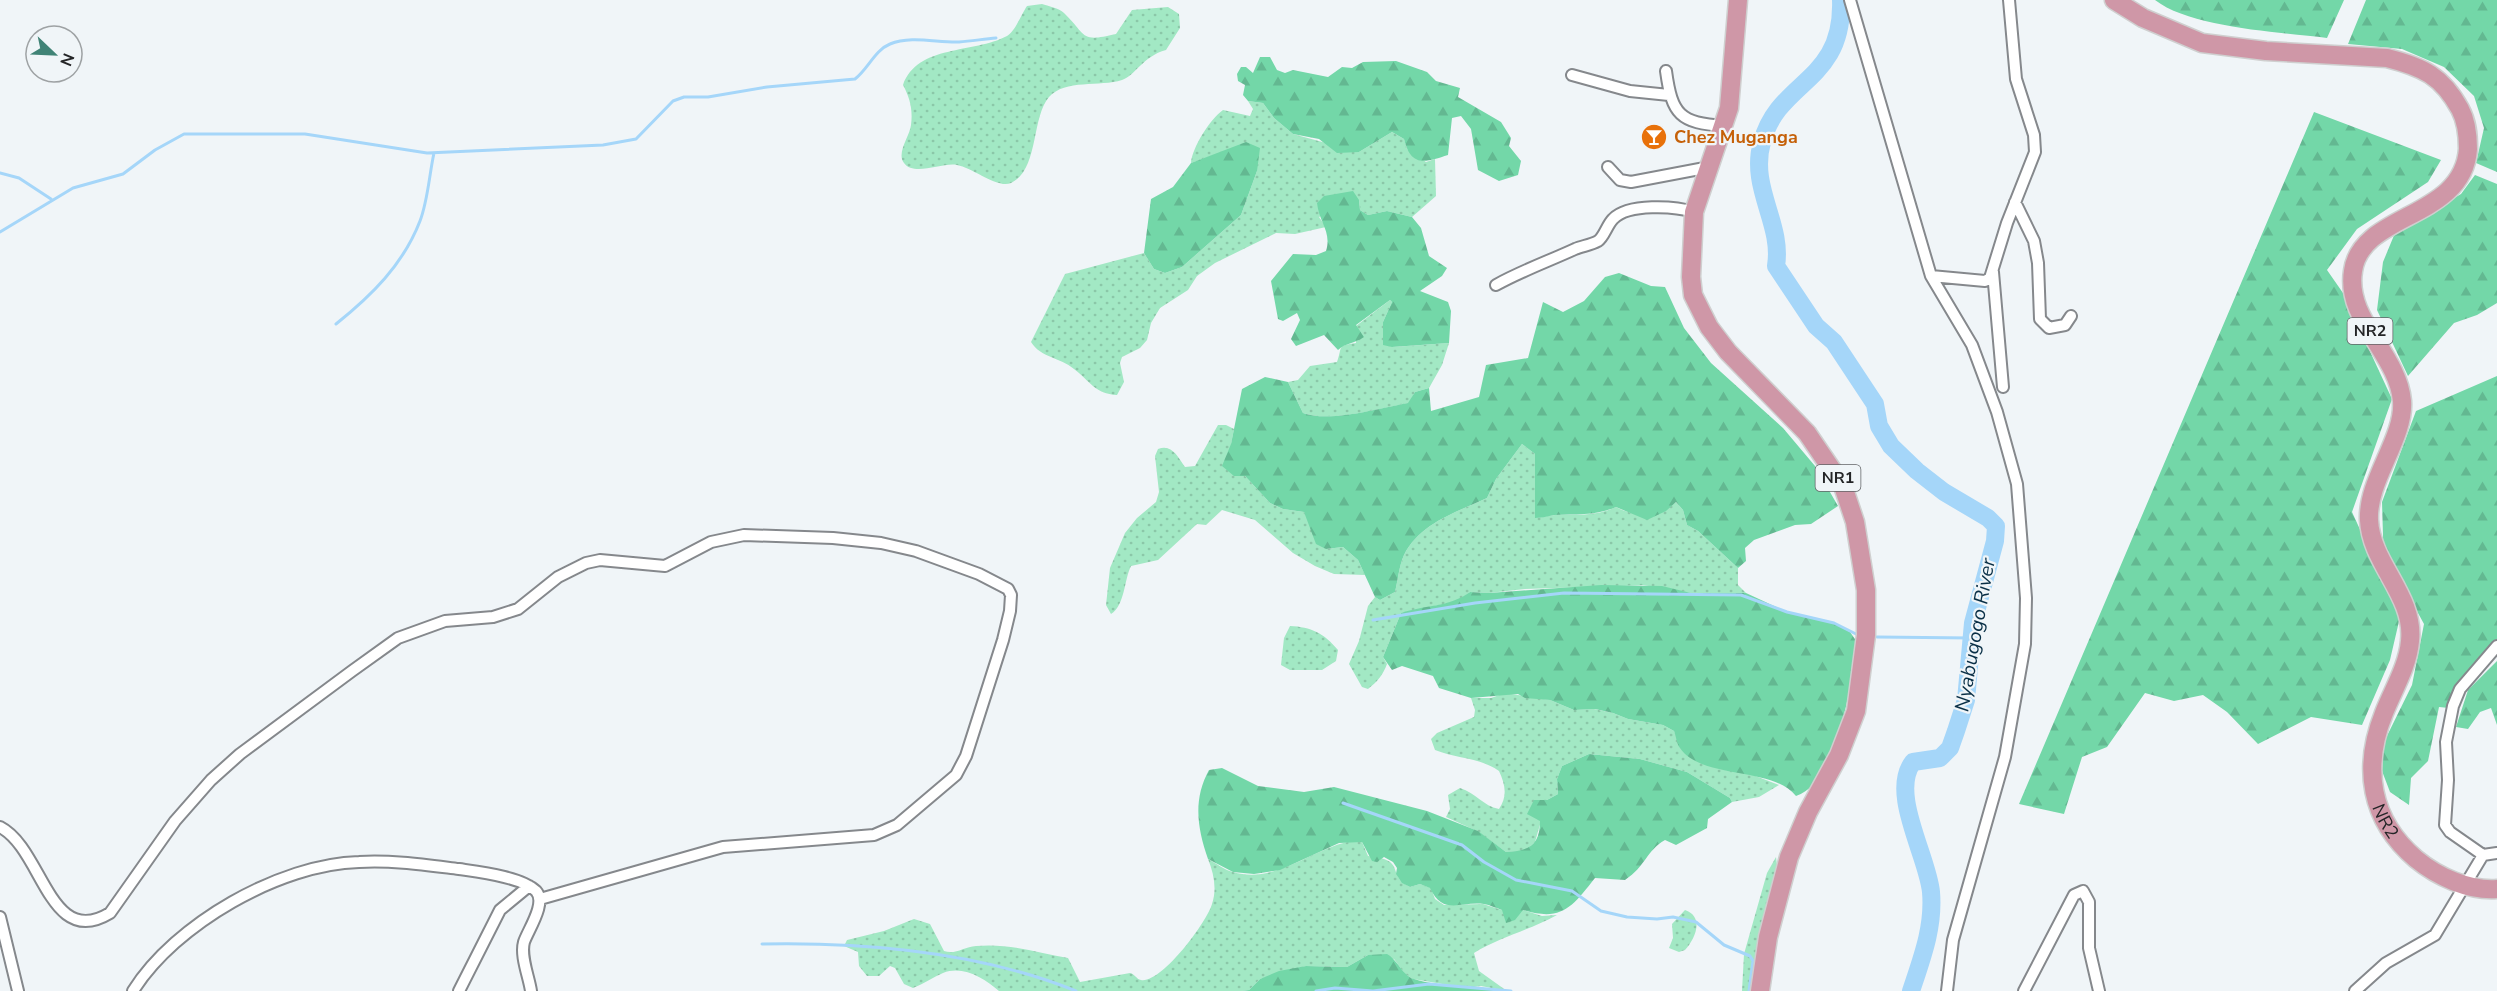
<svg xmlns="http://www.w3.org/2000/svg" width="2497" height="991" viewBox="0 0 2497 991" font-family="'Nunito Sans',sans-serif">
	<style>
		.grass { fill: url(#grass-dots) }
		.forest { fill: url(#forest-firs) }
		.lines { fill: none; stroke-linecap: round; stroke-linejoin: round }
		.stream { stroke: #a5d6f9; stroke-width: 3 }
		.river { stroke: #a5d6f9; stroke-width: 18 }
		.minor-casing { stroke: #85888c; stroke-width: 14 }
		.trunk-casing { stroke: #cfcfcf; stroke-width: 21 }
		.minor { stroke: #fff; stroke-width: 10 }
		.trunk { stroke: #cf97a7; stroke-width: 18 }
		.labels { text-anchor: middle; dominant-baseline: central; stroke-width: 4.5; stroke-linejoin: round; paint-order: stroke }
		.shield { fill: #f0f5f8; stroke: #616366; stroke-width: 1.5 }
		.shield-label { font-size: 16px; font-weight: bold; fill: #242527 }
		.food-label { font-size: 18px; font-weight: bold; fill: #c56008; stroke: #f0f5f8; text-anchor: start }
		.street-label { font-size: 18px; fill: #242527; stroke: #f0f5f8 }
		.water-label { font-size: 20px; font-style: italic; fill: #092f46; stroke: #f0f5f8 }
	</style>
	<defs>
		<pattern id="grass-dots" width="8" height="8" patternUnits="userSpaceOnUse" patternTransform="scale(1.5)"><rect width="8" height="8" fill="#a2e8c4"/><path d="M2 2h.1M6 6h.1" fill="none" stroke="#8bc7a8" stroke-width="1.8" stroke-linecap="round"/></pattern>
		<pattern id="forest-firs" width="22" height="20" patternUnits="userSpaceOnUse" patternTransform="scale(1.5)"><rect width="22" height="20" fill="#73d7a8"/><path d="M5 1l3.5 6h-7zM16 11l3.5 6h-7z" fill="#63b891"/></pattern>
	</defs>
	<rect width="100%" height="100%" fill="#f0f5f8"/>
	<path class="grass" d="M 1042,4 C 1048,6 1059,8 1064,13 C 1087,35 1079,43 1116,34 L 1132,10 L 1168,7 L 1179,14 L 1180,28 L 1166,50 C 1143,56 1135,76 1122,80 C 1100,87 1065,79 1049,97 C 1031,118 1039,170 1011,183 C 998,189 973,168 957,165 C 943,162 914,177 904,163 C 896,153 910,136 911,125 C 913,110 910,98 903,85 C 918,44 973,54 1007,36 C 1015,32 1022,13 1027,6 Z
		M 1248,101 L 1263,103 L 1274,118 L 1293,134 L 1359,152 L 1392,132 L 1404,139 L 1407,149 L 1426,162 L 1435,159 L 1436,196 L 1412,217 L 1387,211 L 1368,215 L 1360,210 L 1359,200 L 1319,217 L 1326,227 L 1295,234 L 1276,233 L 1215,263 L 1197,276 L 1188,290 L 1160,308 L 1151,323 L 1147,340 L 1140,348 L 1122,357 L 1120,363 L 1124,382 L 1117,395 C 1095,394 1090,381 1074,369 C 1060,357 1041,358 1031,342 L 1065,274 L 1144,253 L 1154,269 L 1165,273 L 1182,267 L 1241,215 L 1257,171 L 1214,155 L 1191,163 C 1192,148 1210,119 1223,110 L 1250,116 L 1253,109 Z
		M 1390,300 L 1392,302 L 1383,322 L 1393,347 L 1449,343 L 1442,365 L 1429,388 L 1415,392 L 1409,403 C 1379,408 1331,423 1303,413 L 1288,382 L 1298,380 L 1310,366 L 1337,362 C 1343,346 1336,346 1356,343 L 1356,326 Z
		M 1218,425 L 1226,425 L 1234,429 L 1231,444 L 1245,476 L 1270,503 L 1283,509 L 1304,512 L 1326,549 L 1343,547 L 1358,560 L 1365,575 L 1334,574 L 1315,566 L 1293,553 L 1255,520 L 1222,510 L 1206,525 L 1197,524 L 1158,560 L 1131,566 C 1124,580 1125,605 1111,614 L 1106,605 L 1110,568 L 1125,533 L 1137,518 L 1156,502 L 1159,492 L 1155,456 L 1158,449 C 1172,444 1177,456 1185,467 L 1195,466 Z
		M 1522,444 L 1535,454 L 1536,518 C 1542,518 1548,515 1555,515 C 1576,514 1595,517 1616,507 C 1633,517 1660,516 1676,502 L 1683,510 L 1687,525 L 1698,531 L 1738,568 L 1738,585 L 1746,593 L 1691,593 L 1643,585 L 1525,589 L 1489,593 L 1470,592 L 1458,601 L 1401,613 L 1383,657 L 1387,664 C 1383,675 1377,682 1368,689 L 1362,687 L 1349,664 L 1359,641 L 1368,606 L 1375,597 L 1380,600 L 1395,592 C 1398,580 1399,566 1404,555 C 1420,523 1457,512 1487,498 L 1496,479 Z
		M 1290,626 C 1311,627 1324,633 1338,650 L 1336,661 L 1322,670 L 1290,670 L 1281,665 L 1284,638 Z
		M 1505,693 L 1550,700 L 1574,710 L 1594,709 L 1613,713 L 1628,719 L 1663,725 L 1674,731 L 1679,741 L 1725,770 L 1745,772 L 1779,785 L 1759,797 L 1732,802 L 1730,798 L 1687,772 L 1640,759 L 1589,754 L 1562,766 L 1557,779 L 1558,794 L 1547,800 L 1535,842 L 1525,851 L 1506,852 L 1477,831 L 1446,817 L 1450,809 L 1448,795 L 1460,788 C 1476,793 1483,806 1499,809 C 1508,796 1505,784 1499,771 C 1479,757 1457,759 1435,750 L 1431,739 L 1437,733 L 1474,717 L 1475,710 L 1471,698 L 1491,698 Z
		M 1353,841 L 1362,842 L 1368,856 C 1408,860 1385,874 1410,887 L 1420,884 L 1431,888 L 1435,899 L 1444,905 L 1483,904 L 1502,910 L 1523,910 L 1542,916 L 1557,915 C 1530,930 1500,937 1474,953 L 1479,971 L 1507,991 L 1481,986 L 1466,988 L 1413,979 L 1405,974 L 1394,959 L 1368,955 L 1347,967 L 1306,966 L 1260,979 L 1249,990 L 1241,991 L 999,991 C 984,978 963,965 943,973 C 933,977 924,984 913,988 L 904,984 L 895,968 L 890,966 L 879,976 L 867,976 L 859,966 L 858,952 L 844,946 L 847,940 L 884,931 L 914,919 L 930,924 L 944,951 C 955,955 964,947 976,946 C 1008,943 1036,952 1068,958 L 1080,982 L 1130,973 C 1135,974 1136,979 1141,980 C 1161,984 1207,922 1212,904 C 1217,889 1214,874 1208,859 C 1216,863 1224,870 1233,872 C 1276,885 1313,847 1353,841 Z
		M 1776,857 L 1777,865 L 1766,906 L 1752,991 L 1742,991 L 1744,954 L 1767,873 Z
		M 1685,910 C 1705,917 1695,939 1685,950 L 1679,952 L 1669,948 L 1673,938 L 1672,924 Z"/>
	<path class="forest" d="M 2155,0 L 2344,0 L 2327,38 C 2280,32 2191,28 2155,0 Z
		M 2366,0 L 2497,0 L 2497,172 L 2476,163 L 2484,128 L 2474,96 L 2444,67 L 2402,49 L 2348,44 Z
		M 1260,57 L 1270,57 L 1277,70 L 1285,73 L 1293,70 L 1328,77 L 1342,67 L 1352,68 L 1363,62 L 1396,61 L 1427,72 L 1436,81 L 1460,88 L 1458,97 L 1501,122 L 1511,138 L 1509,146 L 1521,161 L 1518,175 L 1499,181 L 1478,170 L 1471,129 L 1461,116 L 1452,118 L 1448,155 C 1426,162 1411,168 1404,139 L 1392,132 L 1359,152 L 1337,153 L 1319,139 L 1293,134 L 1274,118 L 1263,103 L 1248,101 L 1243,95 L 1245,85 L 1238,81 L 1237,74 L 1241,67 L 1246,67 L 1253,73 Z
		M 2314,112 L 2441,160 L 2428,182 L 2357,229 L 2327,270 L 2343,293 L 2392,399 L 2352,512 L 2400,617 L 2390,660 L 2362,725 L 2311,717 L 2258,744 L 2227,712 L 2203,695 L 2174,701 L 2145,693 L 2107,747 L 2082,757 L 2064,814 L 2019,804 Z
		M 1246,142 L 1260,148 L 1257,171 L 1241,215 L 1182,267 L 1165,273 L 1154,269 L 1144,253 L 1151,199 L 1173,187 L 1191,163 Z
		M 2475,175 L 2497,184 L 2497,303 L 2477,315 L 2454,323 L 2408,376 L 2377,310 L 2383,262 L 2395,233 L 2461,194 Z
		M 1353,191 L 1359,200 L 1360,210 L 1368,215 L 1387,211 L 1412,217 L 1421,228 L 1429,256 L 1447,268 L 1442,276 L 1420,291 L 1448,302 L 1451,311 L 1449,343 L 1392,347 L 1383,345 L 1383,322 L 1392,302 L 1390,300 L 1356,325 L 1364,337 C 1356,343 1345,343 1338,350 L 1324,335 L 1296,346 L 1291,339 L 1300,320 L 1297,313 L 1283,321 L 1278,319 L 1271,281 L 1293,254 L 1316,255 L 1326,251 C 1332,232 1319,222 1317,203 L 1324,196 Z
		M 1619,273 L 1651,286 L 1665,287 L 1684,328 L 1711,363 L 1783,428 L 1815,466 L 1838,506 L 1811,524 L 1795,525 L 1754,540 L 1745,548 L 1746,561 L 1738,568 L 1698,531 L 1687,525 L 1683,510 L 1676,502 L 1666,511 L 1647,520 L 1616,507 C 1595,516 1576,514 1554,515 C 1548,516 1542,518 1535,518 L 1535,454 L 1522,444 L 1496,479 L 1487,498 C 1457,512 1420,523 1404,555 C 1399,566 1398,580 1395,592 L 1380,600 L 1375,597 L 1358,560 L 1343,547 L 1326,549 L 1316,544 L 1304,512 L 1283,509 L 1270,503 L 1245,476 L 1234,476 L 1222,466 L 1231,444 L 1242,389 L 1265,377 L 1288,382 L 1303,413 C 1330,423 1379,408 1408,403 L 1415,392 L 1429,388 L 1431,411 L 1479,397 L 1486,365 L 1528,358 L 1543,302 L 1563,312 L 1584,301 L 1605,277 Z
		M 2497,376 L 2497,642 L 2449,708 L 2439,707 L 2428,761 L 2411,778 L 2409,805 L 2390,792 L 2382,771 L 2384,742 L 2412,685 L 2424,624 L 2406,591 L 2384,569 L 2382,502 L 2416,411 Z
		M 1601,585 L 1662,586 L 1691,593 L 1746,593 L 1787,612 L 1834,623 L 1850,632 L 1857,642 C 1852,680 1838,783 1796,796 C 1772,766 1702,780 1680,748 C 1677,745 1676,736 1674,731 L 1663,725 L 1628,719 L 1613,713 L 1595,709 L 1574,710 L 1550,700 L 1525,698 L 1518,694 L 1471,698 L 1439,688 L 1433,676 L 1402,666 L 1392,670 L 1383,657 L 1401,613 C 1424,605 1450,607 1470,592 L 1489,593 Z
		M 2497,661 L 2497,725 L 2491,708 L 2480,712 L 2468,729 L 2456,727 L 2468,690 Z
		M 1589,754 L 1640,759 L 1687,772 L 1730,798 L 1732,802 L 1708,819 L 1707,828 L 1676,845 L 1665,840 C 1646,851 1646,866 1625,880 L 1595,878 C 1572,907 1562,922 1523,910 L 1515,920 L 1506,923 L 1502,910 C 1496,908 1490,905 1484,904 C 1460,901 1443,916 1430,888 L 1420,884 L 1410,887 L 1402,883 L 1396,874 L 1397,868 L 1393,862 L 1384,857 L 1377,862 L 1372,861 L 1362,842 L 1339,843 L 1280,870 L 1254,874 L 1233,872 L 1208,859 C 1197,828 1193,799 1209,770 L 1222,768 L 1258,786 L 1304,792 L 1334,787 L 1427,811 L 1478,831 L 1506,852 C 1528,851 1540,846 1540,821 L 1527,814 L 1534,800 L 1547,800 L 1558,794 L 1557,779 L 1562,766 Z
		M 1387,954 C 1398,960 1402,975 1414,979 C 1441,988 1471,983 1498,991 L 1241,991 L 1249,990 L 1260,979 L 1279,971 L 1306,966 L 1347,967 L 1368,955 Z"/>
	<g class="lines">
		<path class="stream" d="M 0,173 L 19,178 L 51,199
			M 0,232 L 73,188 L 123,174 L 155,150 L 184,134 L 305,134 L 427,153 L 603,145 L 636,139 L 673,101 L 684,97 L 708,97 L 767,87 L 855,79 C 868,69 875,50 890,44 C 911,35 938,43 959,42 C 972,41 984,39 996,38
			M 336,324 C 371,296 403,265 420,221 C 428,200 429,176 434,153
			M 1373,620 L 1475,603 L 1564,593 L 1741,595 L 1787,612 L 1834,623 L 1858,635
			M 1877,637 L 1971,638
			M 1343,803 L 1462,845 L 1484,862 L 1516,880 L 1572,891 L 1601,911 L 1627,917 L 1657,919 L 1673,917 L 1696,922 L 1724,945 L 1750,956 L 1753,961 L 1749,991
			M 762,944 C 866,942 979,952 1076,991
			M 1316,991 L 1335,988 L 1373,991 L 1429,984 L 1511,991"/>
		<path class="river" d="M 1841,0 C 1844,83 1779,79 1762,142 C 1749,188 1783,223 1776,266 L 1816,326 L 1834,342 L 1875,404 L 1879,426 L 1891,446 L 1917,471 L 1944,492 L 1988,518 L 1996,526 L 1995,541 L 1973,623 L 1966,700 L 1956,731 L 1950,748 L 1940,758 L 1913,762 C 1889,793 1928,857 1931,892 C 1934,927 1922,958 1911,991"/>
		<g class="minor-casing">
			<path id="minor" d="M 1850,0 L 1931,276 L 1972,345 L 1997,412 L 2017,484 L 2026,598 L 2025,644 L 2005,757 L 1953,940 L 1947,991
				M 1666,71 C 1672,115 1680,123 1724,126
				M 1572,75 L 1630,91 L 1669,95
				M 1608,167 L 1620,180 L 1631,182 L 1710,167
				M 2015,202 L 2034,241 L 2038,263 L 2040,319 L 2049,328 L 2065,325 L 2071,316
				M 1993,272 L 2003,387
				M 1931,276 L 1985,281 L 1990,278 L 2007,223 L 2035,152 L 2034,135 L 2016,79 L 2009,0
				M 1496,285 C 1521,271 1549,261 1575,249 C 1582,246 1591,245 1598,241 C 1604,237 1607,225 1613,219 C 1628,203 1675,206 1694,212
				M 0,827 C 43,849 49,950 110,913 L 175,821 L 211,780 L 240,754 L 352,671 L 398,638 L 445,621 L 493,617 L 518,609 L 558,577 L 586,563 L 600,560 L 665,566 L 711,542 L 744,535 L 833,538 L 881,543 L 916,551 L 979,574 L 1008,589 L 1011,595 L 1010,611 L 1003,640 L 966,756 L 956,775 L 897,825 L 874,835 L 723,847 L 540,899
				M 2483,855 L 2450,832 L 2445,825 L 2448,780 L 2446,742 L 2453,706 L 2460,689 L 2497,646
				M 0,917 L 18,991
				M 133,991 C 175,924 280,864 359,862 C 392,860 426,865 459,869 C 479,872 522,877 536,891 C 547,903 528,930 524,942 C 520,956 529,977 531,991
				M 459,991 L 500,910 L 529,886
				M 2024,991 L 2074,895 L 2083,891 L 2089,902 L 2089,948 L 2099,991
				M 2355,991 L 2386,963 L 2435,935 L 2483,855 L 2497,853"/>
		</g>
		<g class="trunk-casing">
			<g id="trunk">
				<path d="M 1738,0 L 1729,108 L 1694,212 L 1691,277 L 1693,295 L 1709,327 L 1728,352 L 1807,433 L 1843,486 L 1855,522 L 1866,590 L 1866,635 L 1856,711 L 1839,755 L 1808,812 L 1789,857 L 1768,937 L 1760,991"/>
				<path id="s1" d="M 2114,0 L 2143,18 L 2202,43 L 2266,51 L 2387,58 C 2423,67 2442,76 2460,109 C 2467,122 2468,135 2468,149 C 2463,220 2361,212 2353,271 C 2345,320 2398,354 2402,401 C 2405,438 2367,480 2369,520 C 2371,564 2415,596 2410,641 C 2408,666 2393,690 2384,713 C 2362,768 2370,820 2416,859 C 2438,877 2469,891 2497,889"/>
			</g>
		</g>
		<use href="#minor" class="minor"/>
		<use href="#trunk" class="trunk"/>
	</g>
	<defs>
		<g id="bar-disc" transform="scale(1.35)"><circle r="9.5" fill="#e8710a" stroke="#f0f5f8"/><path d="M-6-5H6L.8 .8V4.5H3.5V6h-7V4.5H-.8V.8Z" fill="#fff"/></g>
	</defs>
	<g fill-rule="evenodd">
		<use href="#bar-disc" x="1654" y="137"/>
	</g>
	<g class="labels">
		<g class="shield">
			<rect x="2347.5" y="318" width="45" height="26" rx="4.5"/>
			<rect x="1815.5" y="465" width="45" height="26" rx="4.5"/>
		</g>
		<g class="shield-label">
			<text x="2370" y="331">NR2</text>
			<text x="1838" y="478">NR1</text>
		</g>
		<g class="food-label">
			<text x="1674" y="137">Chez Muganga</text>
		</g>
		<g class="street-label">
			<text stroke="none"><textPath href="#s1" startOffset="1178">NR2</textPath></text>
		</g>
		<g class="water-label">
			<text transform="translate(1975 635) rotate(-80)">Nyabugogo River</text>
		</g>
	</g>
	<g transform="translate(54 54) rotate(113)"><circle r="28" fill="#f0f5f8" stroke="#9ea2a4" stroke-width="1.5"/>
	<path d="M0-4.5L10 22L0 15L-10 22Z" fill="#408376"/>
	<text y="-9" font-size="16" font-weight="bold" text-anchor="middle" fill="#242527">N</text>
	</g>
</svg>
